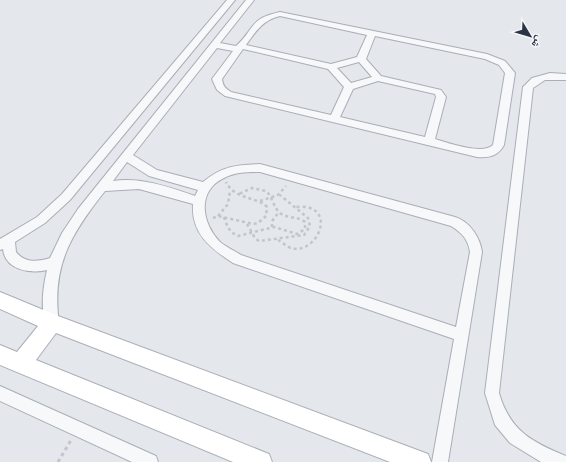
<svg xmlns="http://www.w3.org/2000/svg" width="566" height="462" viewBox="0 0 566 462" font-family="Raleway,'Noto Naskh Arabic',sans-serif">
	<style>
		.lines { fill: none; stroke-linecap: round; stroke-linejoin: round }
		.street-casing { stroke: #a9aeb7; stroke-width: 2 }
		.secondary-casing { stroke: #a9aeb7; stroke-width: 2 }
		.path-far1 { stroke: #c2c5cb; stroke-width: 2.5; stroke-dasharray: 3 3; stroke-linecap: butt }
		.path { stroke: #c2c5cb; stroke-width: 3; stroke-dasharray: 3.5 3.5; stroke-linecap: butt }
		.street { fill: #f7f8fa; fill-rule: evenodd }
		.secondary { fill: #fff; fill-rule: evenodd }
	</style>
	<rect width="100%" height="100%" fill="#e4e7ec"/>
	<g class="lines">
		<g class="street-casing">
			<path id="street" d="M 227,0 L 235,0 L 70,200 L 45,223 L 15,242 L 16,252 C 25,263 37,262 50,258 L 62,233 L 78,209 L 246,0 L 254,0 L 220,43 L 236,46 C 256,28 248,19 280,12 L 487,54 L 505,61 L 515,73 L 504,145 C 498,156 489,158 477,157 L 225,96 L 217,90 L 212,79 L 233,51 L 217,48 L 133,155 L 157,170 L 203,182 C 222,166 236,165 260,164 L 455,217 C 470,222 480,237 482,252 L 448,462 L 432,462 L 454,339 L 233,263 C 210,248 191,233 193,204 L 139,189 L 105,191 C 71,234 51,266 59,323 L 57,327 L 52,329 L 47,327 C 40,311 43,287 47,270 C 30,274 5,270 3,249 L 0,250 L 0,239 L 37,217 L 62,194 ZM 280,16 L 367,35 L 357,57 L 331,64 L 246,45 C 256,31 263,20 280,16 ZM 375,36 L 485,59 L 499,65 L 505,73 L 493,145 C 483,155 448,143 435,139 L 446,97 L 441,90 L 381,76 L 366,59 ZM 243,49 L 328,69 L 344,87 L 331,115 L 231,92 C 225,88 223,86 222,79 ZM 359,62 L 372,77 L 351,83 L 337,68 ZM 378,81 L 435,94 L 436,97 L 425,137 L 340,117 L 353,89 ZM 127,162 L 149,176 L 198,190 L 195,196 C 169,187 141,177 113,181 ZM 260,172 L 451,226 C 462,233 468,239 470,252 L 456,327 L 241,255 C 235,251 226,247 220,242 C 202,224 196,191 224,178 C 235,172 247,172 260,172 Z
				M 550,73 L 566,74 L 566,80 L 545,80 L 533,88 L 499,393 C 510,431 532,442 566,456 L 566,462 L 541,462 L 510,443 L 495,425 L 485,393 L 523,87 L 532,78 Z
				M 0,386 L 156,456 L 158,462 L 132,462 L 0,401 Z"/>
		</g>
		<g class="secondary-casing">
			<path id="secondary" d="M 0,292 L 58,316 L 420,451 L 428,454 L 431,462 L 390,462 L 56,333 L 36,360 L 269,454 L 272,462 L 233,462 L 0,365 L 0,345 L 17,352 L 38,326 L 0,309 Z"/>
		</g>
		<path class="path-far1" d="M 260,201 L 278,195 L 286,186
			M 218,216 L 228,204 L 230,191
			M 224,217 C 227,226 229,232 238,236 L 274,227 L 297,234 L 305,229 L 305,222 C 298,216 288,219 280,213 C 273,207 273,197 266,191 L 252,188 L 239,194
			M 213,218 L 218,216 L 253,224 L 258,223 L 266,216 L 267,207 L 264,204 C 251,197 233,197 226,182
			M 247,224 L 255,238 L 259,241 L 304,235 L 310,226 L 308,218 L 280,195
			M 272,227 L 272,221 L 279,212
			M 278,240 C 282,242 287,247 291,248 C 314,255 334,216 310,208 C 306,206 299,207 295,207"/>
		<path class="path" d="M 58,462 L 71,440"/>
		<use href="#street" class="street"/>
		<use href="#secondary" class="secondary"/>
	</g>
	<g transform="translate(530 36) rotate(128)" stroke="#f4f6f9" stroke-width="3" paint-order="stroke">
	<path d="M0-3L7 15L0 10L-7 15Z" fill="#2b3445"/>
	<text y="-6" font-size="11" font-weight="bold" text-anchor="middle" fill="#2b3445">ش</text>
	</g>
</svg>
